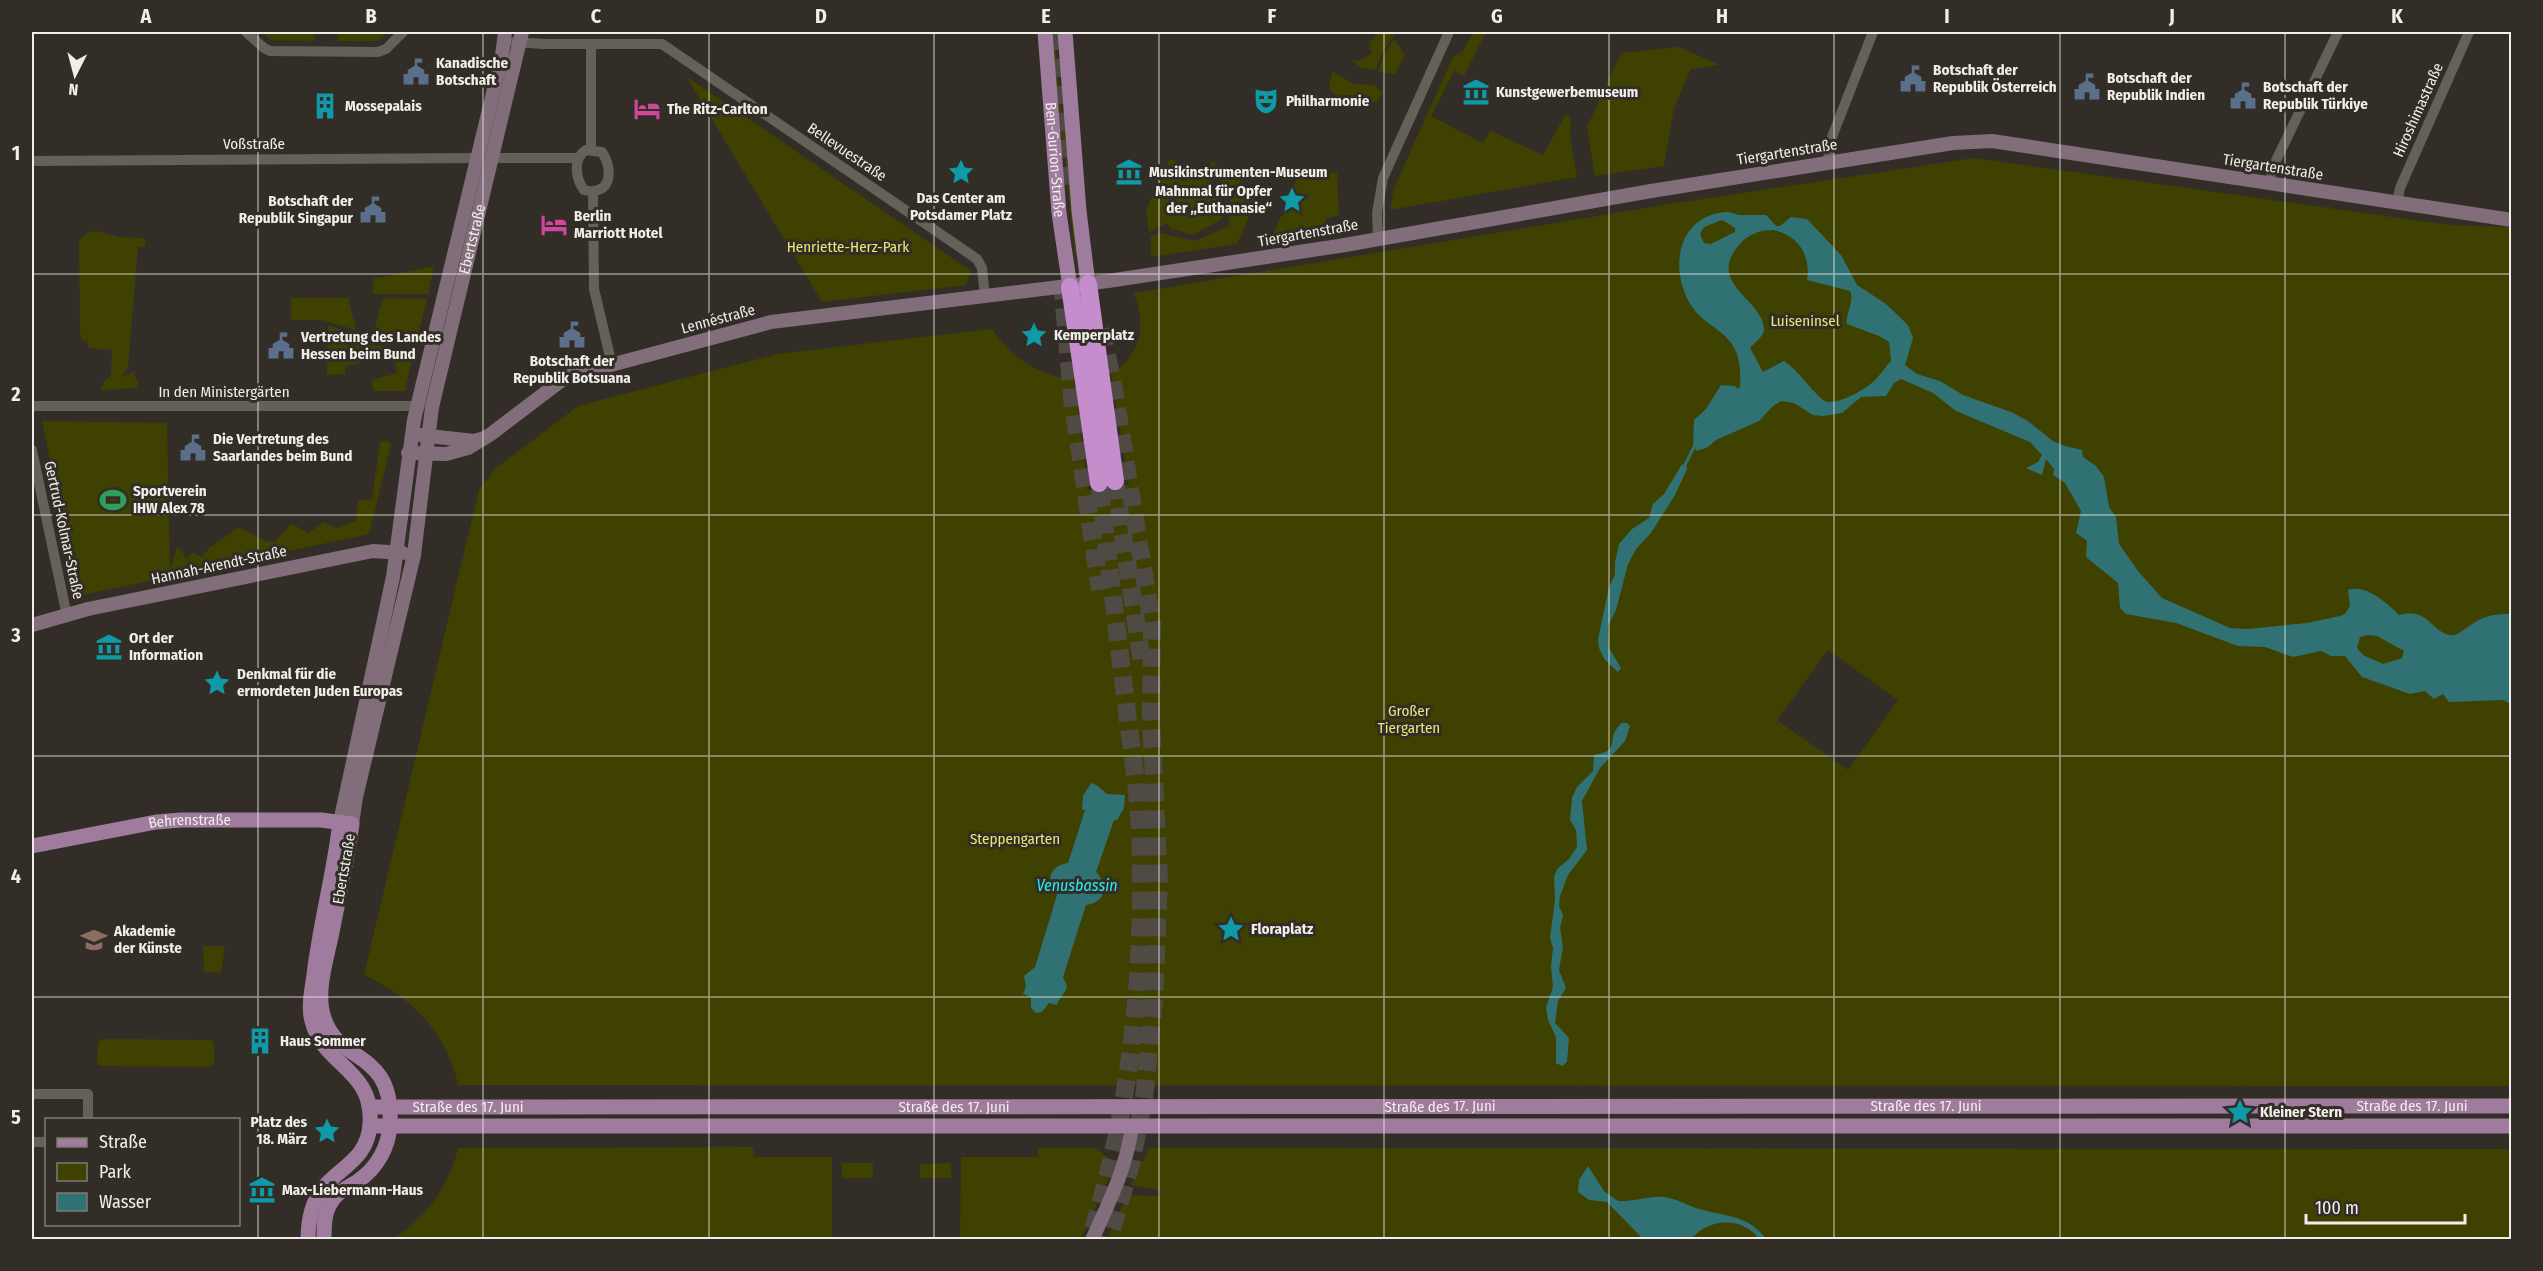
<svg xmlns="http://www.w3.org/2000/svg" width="2543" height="1271" viewBox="0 0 2543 1271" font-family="'Fira Sans Condensed',sans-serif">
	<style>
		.green { fill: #3e4100; fill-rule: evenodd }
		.water { fill: #307273; fill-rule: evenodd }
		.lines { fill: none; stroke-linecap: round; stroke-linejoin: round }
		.stream { stroke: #307273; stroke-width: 3 }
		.highway-tunnel { stroke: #4f4b44; stroke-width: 18; stroke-dasharray: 18 9; stroke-linecap: butt }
		.street { stroke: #656058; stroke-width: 10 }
		.secondary { stroke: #826e7b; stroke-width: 14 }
		.primary { stroke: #9f7b9e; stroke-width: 15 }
		.highway { stroke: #c58dcc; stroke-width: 18 }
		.grid { fill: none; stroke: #f1eeea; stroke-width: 1.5; stroke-opacity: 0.55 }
		.labels { text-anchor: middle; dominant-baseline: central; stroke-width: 6; stroke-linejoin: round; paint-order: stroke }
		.poi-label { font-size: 15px; font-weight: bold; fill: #f1eeea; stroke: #322e27; text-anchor: start }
		.street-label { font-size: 15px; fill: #f1eeea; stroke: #322e27 }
		.park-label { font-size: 15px; fill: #e3eb75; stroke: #322e27 }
		.water-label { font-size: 16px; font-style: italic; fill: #26edf0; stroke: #322e27 }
		.neatline { fill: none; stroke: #f1eeea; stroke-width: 2 }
		.grid-label { font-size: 20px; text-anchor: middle; font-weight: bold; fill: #f1eeea }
	</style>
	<rect width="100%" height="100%" fill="#322e27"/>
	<path class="green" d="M 261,32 L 314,32 L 314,41 L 271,40 Z
		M 338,32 L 388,32 L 378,41 L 338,41 Z
		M 1050,32 L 1055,32 L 1059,95 L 1068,148 L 1080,256 L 1075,257 L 1065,156 L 1056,105 Z
		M 1378,32 L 1396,32 L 1381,55 L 1376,70 L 1361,68 L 1352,60 L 1360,61 L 1372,53 L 1369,44 Z
		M 1474,32 L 1486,32 L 1464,76 L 1454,71 L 1431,116 L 1483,143 L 1490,131 L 1543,155 L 1565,115 L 1571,117 L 1570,136 L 1577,177 L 1390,210 L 1394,188 L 1453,57 L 1462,52 Z
		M 1394,39 L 1405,55 L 1395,74 L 1378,72 L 1383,56 Z
		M 1679,47 L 1720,65 L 1691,69 L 1674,108 L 1664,166 L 1595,176 L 1587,127 L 1621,53 Z
		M 1332,71 L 1354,84 L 1374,85 L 1383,92 L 1377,102 L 1341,99 L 1329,89 Z
		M 686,76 L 971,271 L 966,285 L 822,302 Z
		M 1974,158 L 2449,225 L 2511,227 L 2511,1086 L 458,1085 C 447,1032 411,997 364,975 L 479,489 L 496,468 L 578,406 L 777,354 L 992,329 C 1012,358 1039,377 1074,379 L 1088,490 L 1129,485 L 1111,374 C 1142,354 1146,326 1134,293 L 1670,204 ZM 1828,650 L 1898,700 L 1848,770 L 1777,720 Z
		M 1169,160 L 1175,160 L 1182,181 L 1203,179 L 1206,177 L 1220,192 L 1222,219 L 1193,235 L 1170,228 L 1168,223 L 1149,232 L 1146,210 Z
		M 1211,161 L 1248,186 L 1263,184 L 1237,244 L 1151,257 L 1151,236 L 1161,233 L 1195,241 L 1229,226 L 1230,191 L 1210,170 Z
		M 1337,172 L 1339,215 L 1327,218 L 1324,230 L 1271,239 L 1297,178 Z
		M 97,231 L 118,237 L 143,238 L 146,240 L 145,247 L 138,246 L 128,367 L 121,378 L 135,371 L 135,378 L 138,380 L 137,388 L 101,390 L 104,381 L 111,376 L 112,350 L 89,348 L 87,341 L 82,340 L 80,333 L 79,240 L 87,233 Z
		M 434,266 L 428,294 L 373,294 L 373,279 Z
		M 291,298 L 348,298 L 356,330 L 322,320 L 291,320 Z
		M 383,298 L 427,299 L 415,345 L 373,335 Z
		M 328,325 L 357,335 L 359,345 L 382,346 L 379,358 L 345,366 L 345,374 L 327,375 Z
		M 413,353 L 405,391 L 373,391 L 372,380 L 397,373 L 394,356 Z
		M 42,421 L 167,423 L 170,571 L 177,547 L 183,553 L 186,560 L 192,553 L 202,557 L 209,548 L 239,527 L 265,541 L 275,542 L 292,523 L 308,534 L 323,522 L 336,528 L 356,521 L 358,501 L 372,499 L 380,442 L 388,441 L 391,445 L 369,534 L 78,596 Z
		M 203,946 L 225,946 L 221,973 L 204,972 Z
		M 101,1039 L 211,1040 L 214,1043 L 214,1063 L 210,1067 L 100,1066 L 97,1064 L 98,1043 Z
		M 753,1147 L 754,1157 L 832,1157 L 832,1239 L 393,1239 C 426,1218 449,1186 458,1148 Z
		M 1038,1148 L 1096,1148 L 1115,1164 L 1081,1239 L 960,1239 L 961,1157 L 1038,1157 Z
		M 1151,1148 L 2511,1149 L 2511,1239 L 1107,1240 L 1127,1195 L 1158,1196 L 1160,1194 L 1159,1190 L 1131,1185 L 1141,1161 L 1144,1161 L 1147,1151 Z
		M 842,1163 L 873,1163 L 873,1178 L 842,1178 Z
		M 951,1163 L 951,1178 L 920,1178 L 920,1164 Z"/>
	<path class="water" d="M 1729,212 L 1739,215 L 1766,215 L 1776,226 L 1780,226 L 1791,217 L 1807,219 L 1841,255 L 1857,285 L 1886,304 L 1908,325 L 1913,338 L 1905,365 L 1917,374 L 1940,381 L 1963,395 L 2011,412 L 2028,421 L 2053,441 L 2065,446 L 2082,450 L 2083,457 L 2096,466 L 2104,477 L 2109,507 L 2116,517 L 2119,544 L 2138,571 L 2162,598 L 2230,628 L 2247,629 L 2307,623 L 2340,616 L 2345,614 L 2350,606 L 2348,590 C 2366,584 2387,603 2399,615 C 2429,607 2430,631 2450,635 C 2457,637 2465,628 2471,625 C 2484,615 2496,614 2511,614 L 2511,704 L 2503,700 L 2449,702 L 2443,694 L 2434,699 L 2425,691 L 2410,694 L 2362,677 L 2345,656 L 2331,656 L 2321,651 L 2293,657 L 2265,647 L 2238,646 L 2176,623 L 2126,614 L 2120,608 L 2118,583 L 2086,557 L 2087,541 L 2076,533 L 2081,511 L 2065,483 L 2053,475 L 2054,469 L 2046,459 L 2042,475 L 2026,468 L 2038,462 L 2042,455 L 2030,442 L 1956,411 L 1933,393 L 1901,379 L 1894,383 L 1886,396 L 1861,397 L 1842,413 L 1823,416 L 1813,415 L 1794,403 L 1781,401 L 1773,406 L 1759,421 L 1716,440 L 1708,447 L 1697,451 L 1693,446 L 1694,420 L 1706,409 L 1721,385 L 1735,386 L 1738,389 L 1740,386 C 1741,373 1740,357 1733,346 C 1724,330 1704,324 1693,308 C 1667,271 1677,213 1729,212 ZM 1722,220 L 1735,228 L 1735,232 L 1711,244 L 1704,243 L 1700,234 L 1704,227 ZM 1773,230 C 1798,235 1811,255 1807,280 L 1850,291 C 1855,302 1845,313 1847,324 L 1879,336 L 1889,342 L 1891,361 C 1885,367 1880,376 1873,382 C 1864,390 1833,408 1823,400 C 1809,388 1799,371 1784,361 L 1763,372 L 1750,348 C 1754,343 1764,336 1764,330 C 1765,300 1705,284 1739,245 C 1748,234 1760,230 1773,230 ZM 2367,635 L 2377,636 L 2404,651 L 2402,658 L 2383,664 L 2363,655 L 2357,648 L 2360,637 Z
		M 1682,464 L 1687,467 L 1687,469 L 1675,495 L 1651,533 L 1636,549 L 1628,564 L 1616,610 L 1608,626 L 1609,648 L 1621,668 L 1618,672 L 1605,660 L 1599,648 L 1598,639 L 1609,587 L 1615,575 L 1615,562 L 1619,544 L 1632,529 L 1649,518 L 1653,504 L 1664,494 Z
		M 1622,723 L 1627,723 L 1630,726 L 1625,741 L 1600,768 L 1582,801 L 1587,850 L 1568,875 L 1560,896 L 1559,906 L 1563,915 L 1560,928 L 1563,947 L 1559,970 L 1566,988 L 1558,1001 L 1555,1023 L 1569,1038 L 1567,1062 L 1562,1066 L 1556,1063 L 1556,1037 L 1548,1020 L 1546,1007 L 1553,987 L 1551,966 L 1553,948 L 1550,938 L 1555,900 L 1554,877 L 1557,869 L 1569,859 L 1577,847 L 1576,830 L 1570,820 L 1572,798 L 1577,787 L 1593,771 L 1594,755 C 1624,750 1603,739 1622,723 Z
		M 1091,783 L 1098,786 L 1107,794 L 1125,795 L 1124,808 L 1117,820 L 1114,820 L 1096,872 C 1110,885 1105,903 1086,905 L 1063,977 L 1067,986 C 1066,994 1059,997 1057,1005 L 1049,1003 L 1042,1012 L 1036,1013 L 1031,1008 L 1031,997 L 1023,994 L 1026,986 L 1024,976 L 1035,967 L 1057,895 C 1044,883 1050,865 1068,863 L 1085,810 L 1082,809 L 1083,796 Z
		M 1588,1166 L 1604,1191 L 1618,1201 C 1634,1202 1649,1195 1665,1197 C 1676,1199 1685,1204 1696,1208 C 1723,1217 1747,1213 1766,1239 L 1759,1239 C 1747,1222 1723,1218 1705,1228 C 1699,1230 1695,1236 1690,1239 C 1682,1243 1654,1240 1643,1239 L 1607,1202 L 1589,1200 L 1578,1192 L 1579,1180 Z"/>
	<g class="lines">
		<path class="stream" d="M 1685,465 L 1694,447"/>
		<path class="highway-tunnel" d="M 1056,32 L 1070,185
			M 1062,281 L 1072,398 L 1100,590
			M 1101,329 L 1112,378 L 1152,624 L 1151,717 L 1159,881 L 1154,1000 L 1144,1098 L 1131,1164 L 1109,1240
			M 1115,481 L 1142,662
			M 1093,1229 C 1132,1101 1145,964 1140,830 C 1138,788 1131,746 1126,704 C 1117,630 1108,557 1099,483"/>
		<path class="street" d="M 246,32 L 264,48 L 270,51 L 378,52 L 386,49 L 403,32
			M 514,42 L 543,44 L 662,44 L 977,259 L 982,268 L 985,297
			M 591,44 L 591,150
			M 586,150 L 602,152 C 614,170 611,197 584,190 C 576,179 572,159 586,150 Z
			M 491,158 L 578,158
			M 32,161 L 477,158
			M 1829,162 L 1828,147 L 1873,32
			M 2270,183 L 2272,169 L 2338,32
			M 593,193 L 594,289 L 612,365
			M 2397,202 L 2400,188 L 2469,32
			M 1378,238 L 1377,213 L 1383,178 L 1449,32
			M 32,406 L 417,406
			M 32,450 L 67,616
			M 32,1094 L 88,1094 L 88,1120
			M 32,1142 L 46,1142"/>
		<g class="secondary">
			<path d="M 420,435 L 474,441 L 481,439"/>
			<path d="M 408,453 L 446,454 L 468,448 L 491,434 L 566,377 L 771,322 L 1108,281 L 1339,246 L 1651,191 L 1953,143 L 1992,141 L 2512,220"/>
			<path d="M 32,625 L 88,609 L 373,551 L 403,553"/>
			<path d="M 340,822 L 393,577 L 414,420 L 502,56 L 505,32"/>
			<path id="s1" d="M 352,824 L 356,797 L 414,555 L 432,407 L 522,32"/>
			<path d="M 1092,1240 C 1109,1202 1127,1167 1132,1126"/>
		</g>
		<g class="primary">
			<path id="s2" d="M 1045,32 L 1059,213 L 1070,287"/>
			<path d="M 1065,32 L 1079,211 L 1088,284"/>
			<path id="s3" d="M 32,846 L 156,822 L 181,820 L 321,820 L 352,824 C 347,860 339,896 332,932 C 327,958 315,992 324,1018 C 339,1065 394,1049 390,1124 C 389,1147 377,1168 358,1181 C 350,1186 341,1190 335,1197 C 324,1209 324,1224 324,1240"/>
			<path id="s4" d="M 369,1107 L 2512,1106"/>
			<path d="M 370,1126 L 2512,1126"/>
			<path d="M 308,1240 C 308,1222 312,1202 323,1188 C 342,1166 368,1158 370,1124 C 374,1069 323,1066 312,1021 C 308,1006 312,990 314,975 C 320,924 334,874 340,822"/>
		</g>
		<path class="highway" d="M 1088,284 L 1115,481
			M 1070,287 L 1099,483"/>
	</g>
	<path class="grid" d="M 258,32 L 258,1240M 483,32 L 483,1240M 709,32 L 709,1240M 934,32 L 934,1240M 1159,32 L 1159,1240M 1384,32 L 1384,1240M 1609,32 L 1609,1240M 1834,32 L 1834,1240M 2060,32 L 2060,1240M 2285,32 L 2285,1240M 32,274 L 2512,274M 32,515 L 2512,515M 32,756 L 2512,756M 32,997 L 2512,997"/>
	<defs>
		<g id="civic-bare" transform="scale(2.07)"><path d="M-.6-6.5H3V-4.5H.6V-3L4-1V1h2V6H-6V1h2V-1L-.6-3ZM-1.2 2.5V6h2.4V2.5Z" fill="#5c6f8a" stroke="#322e27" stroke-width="2.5" paint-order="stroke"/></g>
		<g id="museum-bare" transform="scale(2.07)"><path d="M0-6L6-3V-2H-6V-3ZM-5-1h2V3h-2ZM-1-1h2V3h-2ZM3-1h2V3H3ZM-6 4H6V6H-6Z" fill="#0f9aa8" stroke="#322e27" stroke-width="2.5" paint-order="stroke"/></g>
		<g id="theatre-bare" transform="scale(2.07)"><path d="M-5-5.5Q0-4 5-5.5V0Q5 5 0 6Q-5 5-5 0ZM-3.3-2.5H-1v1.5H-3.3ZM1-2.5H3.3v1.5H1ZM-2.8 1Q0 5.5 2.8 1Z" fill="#0f9aa8" stroke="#322e27" stroke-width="2.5" paint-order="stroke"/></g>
		<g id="building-bare" transform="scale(2.07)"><path d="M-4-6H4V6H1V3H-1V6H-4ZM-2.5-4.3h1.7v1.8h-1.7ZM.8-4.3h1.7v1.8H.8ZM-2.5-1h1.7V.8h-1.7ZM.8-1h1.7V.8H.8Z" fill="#0f9aa8" stroke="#322e27" stroke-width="2.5" paint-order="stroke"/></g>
		<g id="hotel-bare" transform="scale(2.07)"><path d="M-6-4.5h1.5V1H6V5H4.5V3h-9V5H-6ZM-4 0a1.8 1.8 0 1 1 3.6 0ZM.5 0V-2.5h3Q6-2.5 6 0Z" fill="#d1479c" stroke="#322e27" stroke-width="2.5" paint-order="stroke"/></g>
		<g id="sight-bare" transform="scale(2.07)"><path d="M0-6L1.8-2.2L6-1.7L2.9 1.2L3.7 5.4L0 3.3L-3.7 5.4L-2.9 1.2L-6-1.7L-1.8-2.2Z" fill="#0f9aa8" stroke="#322e27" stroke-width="2.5" paint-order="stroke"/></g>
		<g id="stadium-bare" transform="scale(2.07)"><path d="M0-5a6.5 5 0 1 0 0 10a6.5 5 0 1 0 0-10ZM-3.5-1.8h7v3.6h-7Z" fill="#2e9e5b" stroke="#322e27" stroke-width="2.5" paint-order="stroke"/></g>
		<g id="university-bare" transform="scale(2.07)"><path d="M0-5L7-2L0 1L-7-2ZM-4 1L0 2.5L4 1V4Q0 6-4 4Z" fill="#8d6e63" stroke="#322e27" stroke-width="2.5" paint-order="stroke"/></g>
	</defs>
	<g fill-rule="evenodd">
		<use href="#civic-bare" x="416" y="72"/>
		<use href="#civic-bare" x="1913" y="79"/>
		<use href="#civic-bare" x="2087" y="87"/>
		<use href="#museum-bare" x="1476" y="92"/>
		<use href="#civic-bare" x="2243" y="96"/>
		<use href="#theatre-bare" x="1266" y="101"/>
		<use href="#building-bare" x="325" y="106"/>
		<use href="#hotel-bare" x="647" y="109"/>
		<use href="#sight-bare" x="961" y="172"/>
		<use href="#museum-bare" x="1129" y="172"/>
		<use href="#sight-bare" x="1292" y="200"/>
		<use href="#civic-bare" x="373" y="210"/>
		<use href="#hotel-bare" x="554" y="225"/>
		<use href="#civic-bare" x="572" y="335"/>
		<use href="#sight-bare" x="1034" y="335"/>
		<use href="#civic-bare" x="281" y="346"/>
		<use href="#civic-bare" x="193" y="448"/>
		<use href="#stadium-bare" x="113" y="500"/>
		<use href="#museum-bare" x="109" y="647"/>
		<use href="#sight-bare" x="217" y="683"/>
		<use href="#sight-bare" x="1231" y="929"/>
		<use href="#university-bare" x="94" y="940"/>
		<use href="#building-bare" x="260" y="1041"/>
		<use href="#sight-bare" x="2240" y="1112"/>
		<use href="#sight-bare" x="327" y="1131"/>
		<use href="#museum-bare" x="262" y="1190"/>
	</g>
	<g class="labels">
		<g class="poi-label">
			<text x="436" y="63">Kanadische<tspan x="436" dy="17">Botschaft</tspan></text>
			<text x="1933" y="70">Botschaft der<tspan x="1933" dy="17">Republik Österreich</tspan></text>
			<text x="2107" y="78">Botschaft der<tspan x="2107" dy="17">Republik Indien</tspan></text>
			<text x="2263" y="87">Botschaft der<tspan x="2263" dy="17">Republik Türkiye</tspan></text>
			<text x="1496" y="92">Kunstgewerbemuseum</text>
			<text x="1286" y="101">Philharmonie</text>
			<text x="345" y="106">Mossepalais</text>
			<text x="667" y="109">The Ritz-Carlton</text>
			<text x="1149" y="172">Musikinstrumenten-Museum</text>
			<text x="1272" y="191" text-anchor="end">Mahnmal für Opfer<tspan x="1272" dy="17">der „Euthanasie“</tspan></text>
			<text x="961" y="198" text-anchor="middle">Das Center am<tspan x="961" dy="17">Potsdamer Platz</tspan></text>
			<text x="353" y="201" text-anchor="end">Botschaft der<tspan x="353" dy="17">Republik Singapur</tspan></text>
			<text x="574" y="216">Berlin<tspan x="574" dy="17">Marriott Hotel</tspan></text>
			<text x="1054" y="335">Kemperplatz</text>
			<text x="301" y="337">Vertretung des Landes<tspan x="301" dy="17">Hessen beim Bund</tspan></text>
			<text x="572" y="361" text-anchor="middle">Botschaft der<tspan x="572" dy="17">Republik Botsuana</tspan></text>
			<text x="213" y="439">Die Vertretung des<tspan x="213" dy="17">Saarlandes beim Bund</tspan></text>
			<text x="133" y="491">Sportverein<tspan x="133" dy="17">IHW Alex 78</tspan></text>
			<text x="129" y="638">Ort der<tspan x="129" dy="17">Information</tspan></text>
			<text x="237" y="674">Denkmal für die<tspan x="237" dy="17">ermordeten Juden Europas</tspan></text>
			<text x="1251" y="929">Floraplatz</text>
			<text x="114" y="931">Akademie<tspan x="114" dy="17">der Künste</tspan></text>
			<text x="280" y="1041">Haus Sommer</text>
			<text x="2260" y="1112">Kleiner Stern</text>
			<text x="307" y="1122" text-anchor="end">Platz des<tspan x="307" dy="17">18. März</tspan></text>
			<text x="282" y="1190">Max-Liebermann-Haus</text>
		</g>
		<g class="street-label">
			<text transform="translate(2418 110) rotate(-66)">Hiroshimastraße</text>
			<text x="254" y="144">Voßstraße</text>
			<text transform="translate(847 152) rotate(34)">Bellevuestraße</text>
			<text transform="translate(1787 152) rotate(-9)">Tiergartenstraße</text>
			<text stroke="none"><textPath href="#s2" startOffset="128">Ben-Gurion-Straße</textPath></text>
			<text transform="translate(2273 167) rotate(9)">Tiergartenstraße</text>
			<text transform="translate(1308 233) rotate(-10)">Tiergartenstraße</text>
			<text stroke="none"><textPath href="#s1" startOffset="598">Ebertstraße</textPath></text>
			<text transform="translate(718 319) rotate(-15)">Lennéstraße</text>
			<text x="224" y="392">In den Ministergärten</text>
			<text transform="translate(64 530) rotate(78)">Gertrud-Kolmar-Straße</text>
			<text transform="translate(219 565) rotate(-12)">Hannah-Arendt-Straße</text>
			<text stroke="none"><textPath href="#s3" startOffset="160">Behrenstraße</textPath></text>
			<text transform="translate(344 869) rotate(-80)">Ebertstraße</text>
			<text stroke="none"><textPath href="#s4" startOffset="99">Straße des 17. Juni</textPath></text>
			<text stroke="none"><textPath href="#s4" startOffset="585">Straße des 17. Juni</textPath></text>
			<text stroke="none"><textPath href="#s4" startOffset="1557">Straße des 17. Juni</textPath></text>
			<text stroke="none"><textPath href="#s4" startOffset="2043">Straße des 17. Juni</textPath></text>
			<text stroke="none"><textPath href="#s4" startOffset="1071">Straße des 17. Juni</textPath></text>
		</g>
		<g class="park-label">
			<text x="848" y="247">Henriette-Herz-Park</text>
			<text x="1805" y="321">Luiseninsel</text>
			<text x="1409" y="711">Großer<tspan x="1409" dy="17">Tiergarten</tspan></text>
			<text x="1015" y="839">Steppengarten</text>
		</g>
		<g class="water-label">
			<text x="1077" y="885">Venusbassin</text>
		</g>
	</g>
	<rect width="2543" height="1271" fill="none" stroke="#322e27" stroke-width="66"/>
	<rect x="45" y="1118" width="195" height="108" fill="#322e27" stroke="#7e7b75" stroke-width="1.5"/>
	<rect x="57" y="1138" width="30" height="9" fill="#9f7b9e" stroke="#7e7b75" stroke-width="1.5"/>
	<text x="99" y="1148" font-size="18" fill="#f1eeea">Straße</text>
	<rect x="57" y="1163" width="30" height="18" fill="#3e4100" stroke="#7e7b75" stroke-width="1.5"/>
	<text x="99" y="1178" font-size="18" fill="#f1eeea">Park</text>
	<rect x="57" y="1193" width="30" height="18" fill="#307273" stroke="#7e7b75" stroke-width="1.5"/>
	<text x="99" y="1208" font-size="18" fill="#f1eeea">Wasser</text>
	<g transform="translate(75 75) rotate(186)" stroke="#322e27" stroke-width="4.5" paint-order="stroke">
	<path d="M0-4.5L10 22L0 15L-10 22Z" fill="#f1eeea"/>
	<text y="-9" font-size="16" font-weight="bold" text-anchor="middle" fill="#f1eeea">N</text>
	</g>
	<path d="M2306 1214v9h159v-9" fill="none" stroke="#f1eeea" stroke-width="3"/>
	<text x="2315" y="1214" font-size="18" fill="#f1eeea" stroke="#322e27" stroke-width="4.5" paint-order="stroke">100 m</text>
	<rect x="33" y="33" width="2477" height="1205" class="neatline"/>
	<g class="grid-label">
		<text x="146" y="23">A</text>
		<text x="371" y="23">B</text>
		<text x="596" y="23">C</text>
		<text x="821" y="23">D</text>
		<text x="1046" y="23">E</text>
		<text x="1272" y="23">F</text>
		<text x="1497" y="23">G</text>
		<text x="1722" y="23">H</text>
		<text x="1947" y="23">I</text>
		<text x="2172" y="23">J</text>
		<text x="2397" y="23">K</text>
		<text x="16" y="160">1</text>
		<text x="16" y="401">2</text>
		<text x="16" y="642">3</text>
		<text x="16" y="883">4</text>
		<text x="16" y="1124">5</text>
	</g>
</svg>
